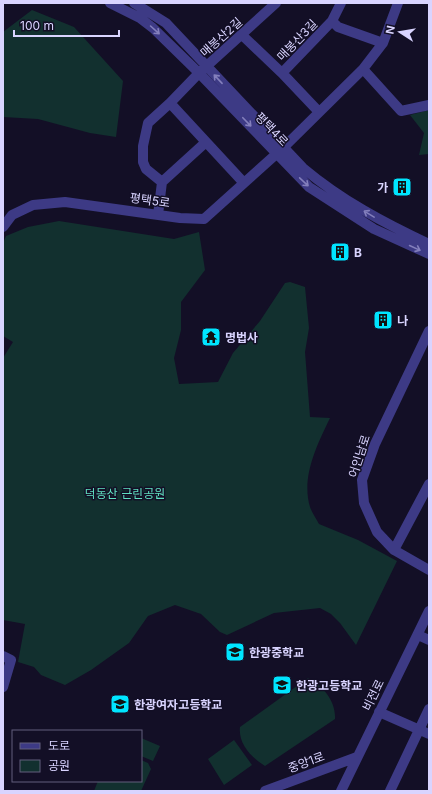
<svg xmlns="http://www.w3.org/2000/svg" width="432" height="794" viewBox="0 0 432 794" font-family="Inter,'Noto Sans KR',sans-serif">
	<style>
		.green { fill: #12302f }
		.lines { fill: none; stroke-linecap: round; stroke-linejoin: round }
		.minor { stroke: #3d3a85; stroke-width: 10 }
		.oneway { stroke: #837fbc }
		.labels { text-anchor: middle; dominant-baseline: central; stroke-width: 3; stroke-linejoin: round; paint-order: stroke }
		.street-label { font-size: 12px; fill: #d9d4ff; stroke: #130f26 }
		.poi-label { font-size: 12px; font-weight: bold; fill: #d9d4ff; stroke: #130f26; text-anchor: start }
		.park-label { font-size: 12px; fill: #5fe0c0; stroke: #130f26 }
	</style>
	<rect width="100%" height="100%" fill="#130f26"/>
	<path class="green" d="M 32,10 L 74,27 L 123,81 L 116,137 L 90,133 L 38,119 L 3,117 L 3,32 Z
		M 429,110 L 429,154 L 419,155 L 424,133 L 410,115 Z
		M 59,221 L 174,239 L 199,232 L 205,270 L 181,302 L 181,330 L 174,358 L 179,384 L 218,382 L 233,353 L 260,321 L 285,283 L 290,282 L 305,287 L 309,328 L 305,352 L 310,417 L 330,418 C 317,445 301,477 310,507 C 312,513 316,518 319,524 L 358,540 L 397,561 L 356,645 L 340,623 L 331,614 L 320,608 L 274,613 L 227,635 L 220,632 L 201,614 L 175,605 L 148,616 L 129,643 L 91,670 L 65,685 L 41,675 L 34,667 L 18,662 L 25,624 L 3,620 L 3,358 L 13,342 L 3,336 L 3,243 L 6,236 L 28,227 Z
		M 308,678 C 323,686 336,701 335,719 L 265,766 C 252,758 238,744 240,727 Z
		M 141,738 L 160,746 L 153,761 L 141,756 Z
		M 234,740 L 252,765 L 224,785 L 208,759 Z
		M 141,760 L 148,763 L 151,769 L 141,791 L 94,791 L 98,781 L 141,781 Z"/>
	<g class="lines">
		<path class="minor" d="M 110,3 L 140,18 L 153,28 L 199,73 L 309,187 L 374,229 L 429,254
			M 134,3 L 166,23 L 303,168 C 341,200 384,223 429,244
			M 332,21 L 338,27 L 383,43
			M 242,35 L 282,73 L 319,112
			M 363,69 L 401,111 L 429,105
			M 282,73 L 332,21 L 341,3
			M 170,103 L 148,123 L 143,146 L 143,162 L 146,169 L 162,182 L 206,142
			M 244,183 L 170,103 L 199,73 L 276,3
			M 158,215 L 162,182
			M 3,227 L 12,215 L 33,205 L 65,202 L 180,218 L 204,219 L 283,148 L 363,69 L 383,43 L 398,3
			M 429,331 L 375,444 L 362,480 L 364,503 L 377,532 L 394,550 L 429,570
			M 394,550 L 429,484
			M 418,635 L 429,640
			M 3,656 L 11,660 L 3,687
			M 379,712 L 429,734
			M 265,791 L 357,757
			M 341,791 L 429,611
			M 390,791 L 429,709"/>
	</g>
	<defs><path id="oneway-shaft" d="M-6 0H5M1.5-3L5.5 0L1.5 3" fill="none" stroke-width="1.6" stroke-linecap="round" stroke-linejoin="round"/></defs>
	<g class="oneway">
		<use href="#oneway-shaft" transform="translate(155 30) rotate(42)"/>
		<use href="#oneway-shaft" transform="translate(218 79) rotate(-133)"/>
		<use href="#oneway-shaft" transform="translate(247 122) rotate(46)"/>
		<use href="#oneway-shaft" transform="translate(304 182) rotate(43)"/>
		<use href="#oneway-shaft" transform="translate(369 214) rotate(-149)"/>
		<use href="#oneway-shaft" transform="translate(415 248) rotate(25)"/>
	</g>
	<defs>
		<g id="building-square" transform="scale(1)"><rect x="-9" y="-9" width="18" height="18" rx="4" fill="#00e5ff" stroke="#130f26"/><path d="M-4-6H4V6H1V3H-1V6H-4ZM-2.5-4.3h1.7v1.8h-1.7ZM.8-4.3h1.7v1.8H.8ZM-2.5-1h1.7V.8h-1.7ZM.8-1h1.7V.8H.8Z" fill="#111"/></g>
		<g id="temple-square" transform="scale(1)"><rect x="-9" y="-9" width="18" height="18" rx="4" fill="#00e5ff" stroke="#130f26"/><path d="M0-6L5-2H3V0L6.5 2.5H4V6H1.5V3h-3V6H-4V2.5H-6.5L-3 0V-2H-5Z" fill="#111"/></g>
		<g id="school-square" transform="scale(1)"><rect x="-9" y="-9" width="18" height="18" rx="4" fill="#00e5ff" stroke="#130f26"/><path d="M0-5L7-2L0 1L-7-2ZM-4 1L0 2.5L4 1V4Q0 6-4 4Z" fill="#111"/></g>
	</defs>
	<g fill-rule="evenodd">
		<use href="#building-square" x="402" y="187"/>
		<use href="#building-square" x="340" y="252"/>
		<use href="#building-square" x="383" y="320"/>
		<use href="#temple-square" x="211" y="337"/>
		<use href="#school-square" x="235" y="652"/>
		<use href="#school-square" x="282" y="685"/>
		<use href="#school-square" x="120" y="704"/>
	</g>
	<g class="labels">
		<g class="street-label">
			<text transform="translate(221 37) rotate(-42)">매봉산2길</text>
			<text transform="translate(297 40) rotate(-46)">매봉산3길</text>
			<text transform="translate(272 129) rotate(46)">평택4로</text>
			<text transform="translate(150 200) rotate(8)">평택5로</text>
			<text transform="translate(359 456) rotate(-72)">어인남로</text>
			<text transform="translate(373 695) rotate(-64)">비전로</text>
			<text transform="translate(306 762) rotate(-20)">중앙1로</text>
		</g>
		<g class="poi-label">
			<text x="388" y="187" text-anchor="end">가</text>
			<text x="354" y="252">B</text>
			<text x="397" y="320">나</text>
			<text x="225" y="337">명법사</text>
			<text x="249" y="652">한광중학교</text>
			<text x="296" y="685">한광고등학교</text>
			<text x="134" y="704">한광여자고등학교</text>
		</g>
		<g class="park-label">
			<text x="125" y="493">덕동산 근린공원</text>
		</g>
	</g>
	<rect width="432" height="794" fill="none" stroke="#d9d4ff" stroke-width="8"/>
	<rect x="12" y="730" width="130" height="52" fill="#130f26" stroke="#625e7d"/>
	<rect x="20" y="743" width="20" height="6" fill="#3d3a85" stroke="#625e7d"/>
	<text x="48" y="750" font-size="12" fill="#d9d4ff">도로</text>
	<rect x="20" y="760" width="20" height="12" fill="#12302f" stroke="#625e7d"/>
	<text x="48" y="770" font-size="12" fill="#d9d4ff">공원</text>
	<g transform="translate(400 32) rotate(282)" stroke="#130f26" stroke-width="3" paint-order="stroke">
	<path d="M0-3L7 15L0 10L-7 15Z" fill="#d9d4ff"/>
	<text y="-6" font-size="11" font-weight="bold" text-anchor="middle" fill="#d9d4ff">N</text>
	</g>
	<path d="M14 30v6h105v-6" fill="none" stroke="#d9d4ff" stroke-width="2"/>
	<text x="20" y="30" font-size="12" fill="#d9d4ff" stroke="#130f26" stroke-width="3" paint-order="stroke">100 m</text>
</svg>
